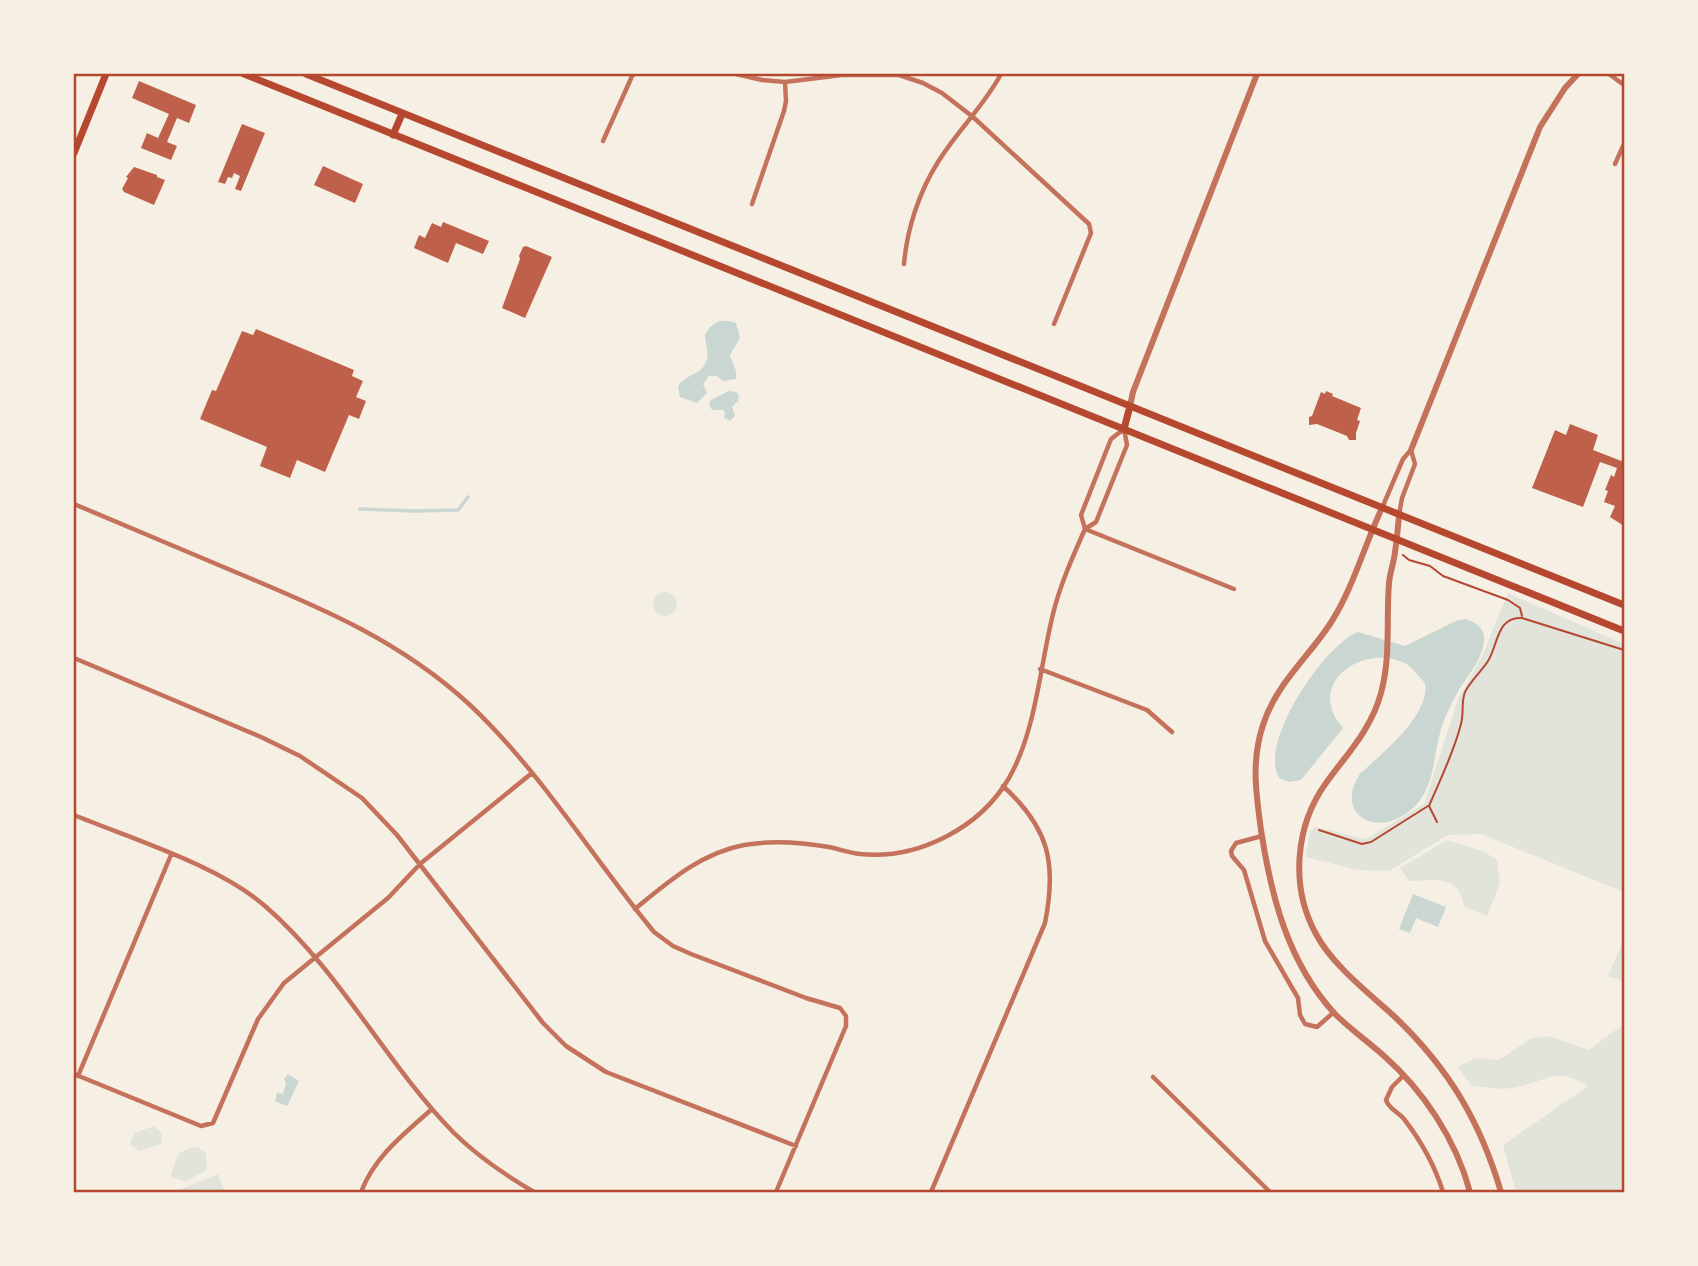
<svg xmlns="http://www.w3.org/2000/svg" width="1698" height="1266" viewBox="0 0 1698 1266" font-family="'Noto Sans',sans-serif">
	<style>
		.green { fill: #e2e4dc }
		.water { fill: #c9d6d2 }
		.lines { fill: none; stroke-linecap: round; stroke-linejoin: round }
		.stream { stroke: #c9d6d2; stroke-width: 3.5 }
		.building { fill: #bf614a }
		.path { stroke: #b5482f; stroke-width: 2 }
		.minor { stroke: #c5725c; stroke-width: 4.5 }
		.tertiary { stroke: #c5725c; stroke-width: 6 }
		.secondary { stroke: #b5482f; stroke-width: 7 }
		.neatline { fill: none; stroke: #b5482f; stroke-width: 2.5 }
	</style>
	<rect width="100%" height="100%" fill="#f6efe4"/>
	<path class="green" d="M653 604a12 12 0 1 1 24 0a12 12 0 1 1-24 0Z
		M 1508,593 L 1624,644 L 1624,892 L 1481,834 L 1448,835 L 1389,871 L 1357,870 L 1306,857 L 1310,831 L 1316,827 L 1366,839 L 1424,804 L 1458,699 L 1482,656 Z
		M 1447,840 L 1485,852 L 1497,860 L 1500,883 L 1487,916 L 1464,906 C 1459,874 1434,880 1409,881 L 1400,868 Z
		M 1624,939 L 1624,981 L 1608,976 Z
		M 1624,1027 L 1624,1192 L 1516,1192 L 1503,1145 L 1588,1086 C 1556,1065 1544,1083 1512,1088 C 1500,1090 1485,1087 1472,1086 L 1458,1067 L 1475,1058 L 1499,1060 L 1530,1039 L 1548,1036 L 1589,1050 L 1617,1029 Z
		M 154,1126 L 162,1133 L 161,1144 L 139,1151 L 130,1144 L 134,1133 Z
		M 198,1147 L 206,1153 L 207,1170 L 186,1181 L 173,1178 L 171,1175 L 178,1154 L 189,1148 Z
		M 218,1174 L 225,1192 L 180,1192 L 179,1190 Z"/>
	<path class="water" d="M 719,321 L 730,321 L 736,323 L 740,338 L 730,355 L 736,371 L 736,379 L 723,381 L 717,376 L 709,376 L 703,384 L 707,393 L 697,403 L 680,397 L 678,387 C 685,373 703,376 707,359 C 709,351 705,343 705,335 L 710,327 Z
		M 729,391 L 736,392 L 739,396 L 738,401 L 732,407 L 735,416 L 730,421 L 724,418 L 725,412 L 723,410 L 712,410 L 709,405 L 711,400 Z
		M 1466,619 C 1476,622 1486,629 1484,642 C 1481,663 1463,681 1454,699 C 1449,708 1444,719 1441,729 C 1433,756 1435,789 1412,809 C 1375,841 1334,812 1360,774 C 1381,754 1431,715 1425,683 C 1418,676 1413,668 1405,663 C 1362,643 1304,684 1343,728 L 1301,780 L 1290,782 L 1280,779 C 1256,745 1325,644 1358,632 L 1405,646 L 1458,620 Z
		M 1413,894 L 1446,907 L 1438,927 L 1416,918 L 1410,933 L 1399,929 Z
		M 288,1074 L 299,1081 L 287,1106 L 275,1101 L 277,1093 L 283,1094 L 286,1083 L 284,1079 Z"/>
	<g class="lines">
		<path class="stream" d="M 360,509 L 415,511 L 458,510 L 468,497"/>
	</g>
	<path class="building" d="M 139,81 L 196,105 L 189,123 L 177,118 L 167,142 L 177,146 L 171,160 L 141,148 L 147,133 L 158,138 L 169,114 L 132,98 Z
		M 242,124 L 265,133 L 241,191 L 235,189 L 240,176 L 234,173 L 232,178 L 228,177 L 225,184 L 218,182 Z
		M 323,166 L 363,184 L 355,203 L 314,185 Z
		M 134,167 L 157,175 L 157,177 L 165,180 L 154,205 L 124,192 L 122,189 L 128,178 L 126,177 Z
		M 443,222 L 489,241 L 483,254 L 456,243 L 448,263 L 414,248 L 419,235 L 425,238 L 432,223 L 441,227 Z
		M 526,246 L 552,257 L 525,318 L 502,308 L 520,259 L 519,256 L 523,247 Z
		M 256,329 L 354,370 L 352,376 L 363,381 L 356,397 L 366,401 L 359,419 L 349,415 L 325,472 L 297,460 L 290,478 L 260,466 L 267,447 L 200,419 L 212,390 L 216,391 L 242,331 L 253,335 Z
		M 1326,391 L 1333,394 L 1332,396 L 1361,408 L 1357,420 L 1360,421 L 1356,433 L 1356,440 L 1349,440 L 1347,436 L 1317,424 L 1309,425 L 1309,417 L 1312,416 L 1321,392 L 1325,394 Z
		M 1570,424 L 1598,435 L 1593,450 L 1624,462 L 1624,526 L 1610,517 L 1615,506 L 1604,502 L 1608,491 L 1605,490 L 1611,475 L 1614,477 L 1617,468 L 1600,462 L 1583,507 L 1532,488 L 1555,430 L 1566,435 Z"/>
	<g class="lines">
		<path class="path" d="M 1403,555 L 1409,560 L 1430,566 L 1443,576 L 1508,600 L 1520,608 L 1522,616
			M 1437,822 L 1429,806 C 1440,780 1454,752 1461,724 C 1464,713 1461,702 1465,692 C 1471,680 1481,672 1488,661 C 1498,645 1497,616 1522,618 L 1624,650
			M 1319,830 L 1362,844 L 1371,842 L 1428,806"/>
		<path class="minor" d="M 736,74 L 762,80 L 785,82 L 842,75 L 899,75 L 923,83 L 942,93 L 973,117 L 1089,224 L 1091,233 L 1054,324
			M 1609,74 L 1624,85
			M 603,141 L 633,74
			M 1615,164 L 1624,144
			M 752,204 L 784,111 L 786,101 L 785,82
			M 904,264 C 907,229 919,192 938,162 C 957,131 984,106 1001,74
			M 74,504 C 129,527 185,551 240,574 C 324,609 402,642 470,705 C 541,772 592,857 654,932 L 673,946 L 691,954 L 806,998 L 840,1008 L 846,1016 L 846,1026 L 776,1192
			M 1382,508 L 1403,459 L 1410,451
			M 1399,515 L 1402,498 L 1415,464 L 1411,450
			M 1085,529 L 1234,589
			M 74,658 L 261,737 L 300,756 L 362,798 L 397,835 L 543,1023 L 566,1046 L 606,1072 L 796,1146
			M 1040,669 L 1147,710 L 1172,732
			M 74,815 C 132,839 218,865 265,906 C 340,971 385,1062 453,1132 C 477,1156 505,1175 534,1192
			M 1262,836 L 1236,843 L 1231,851 L 1232,856 L 1244,870 L 1265,941 L 1298,998 L 1300,1015 L 1305,1024 L 1317,1027 L 1334,1012
			M 635,909 C 668,882 701,853 744,845 C 772,840 800,842 829,847 C 839,849 849,853 860,854 C 918,860 980,828 1009,778 C 1036,731 1040,666 1053,614 C 1060,585 1073,556 1085,529 L 1096,522 L 1127,445 L 1124,429 L 1111,439 L 1081,515 L 1085,529
			M 74,1074 L 201,1126 L 213,1123 L 258,1019 L 284,983 L 388,898 L 420,864 L 532,773
			M 78,1076 L 171,855
			M 1403,1076 L 1392,1087 L 1386,1100 C 1389,1109 1398,1112 1404,1119 C 1421,1141 1435,1166 1443,1192
			M 1153,1077 L 1270,1192
			M 361,1192 C 375,1156 404,1134 432,1109
			M 931,1192 L 1045,923 C 1057,863 1049,828 1003,786"/>
		<path class="tertiary" d="M 1130,406 L 1133,392 L 1257,74
			M 1411,450 L 1540,127 L 1565,88 L 1578,74
			M 1382,508 C 1364,546 1353,589 1330,624 C 1307,659 1276,684 1263,725 C 1251,761 1256,793 1261,830 C 1271,896 1288,963 1335,1014 C 1350,1029 1367,1041 1383,1055 C 1424,1091 1456,1140 1470,1192
			M 1399,515 C 1398,527 1397,540 1395,552 C 1394,562 1390,572 1389,583 C 1386,621 1391,656 1381,693 C 1371,730 1347,754 1326,783 C 1295,826 1290,887 1316,934 C 1332,965 1370,994 1396,1018 C 1449,1069 1480,1121 1501,1192"/>
		<path class="secondary" d="M 244,74 L 1624,631
			M 306,74 L 1624,605
			M 393,135 L 402,114
			M 74,153 L 106,74
			M 1124,429 L 1130,406"/>
	</g>
	<rect width="1698" height="1266" fill="none" stroke="#f6efe4" stroke-width="150"/>
	<rect x="75" y="75" width="1548" height="1116" class="neatline"/>
</svg>
